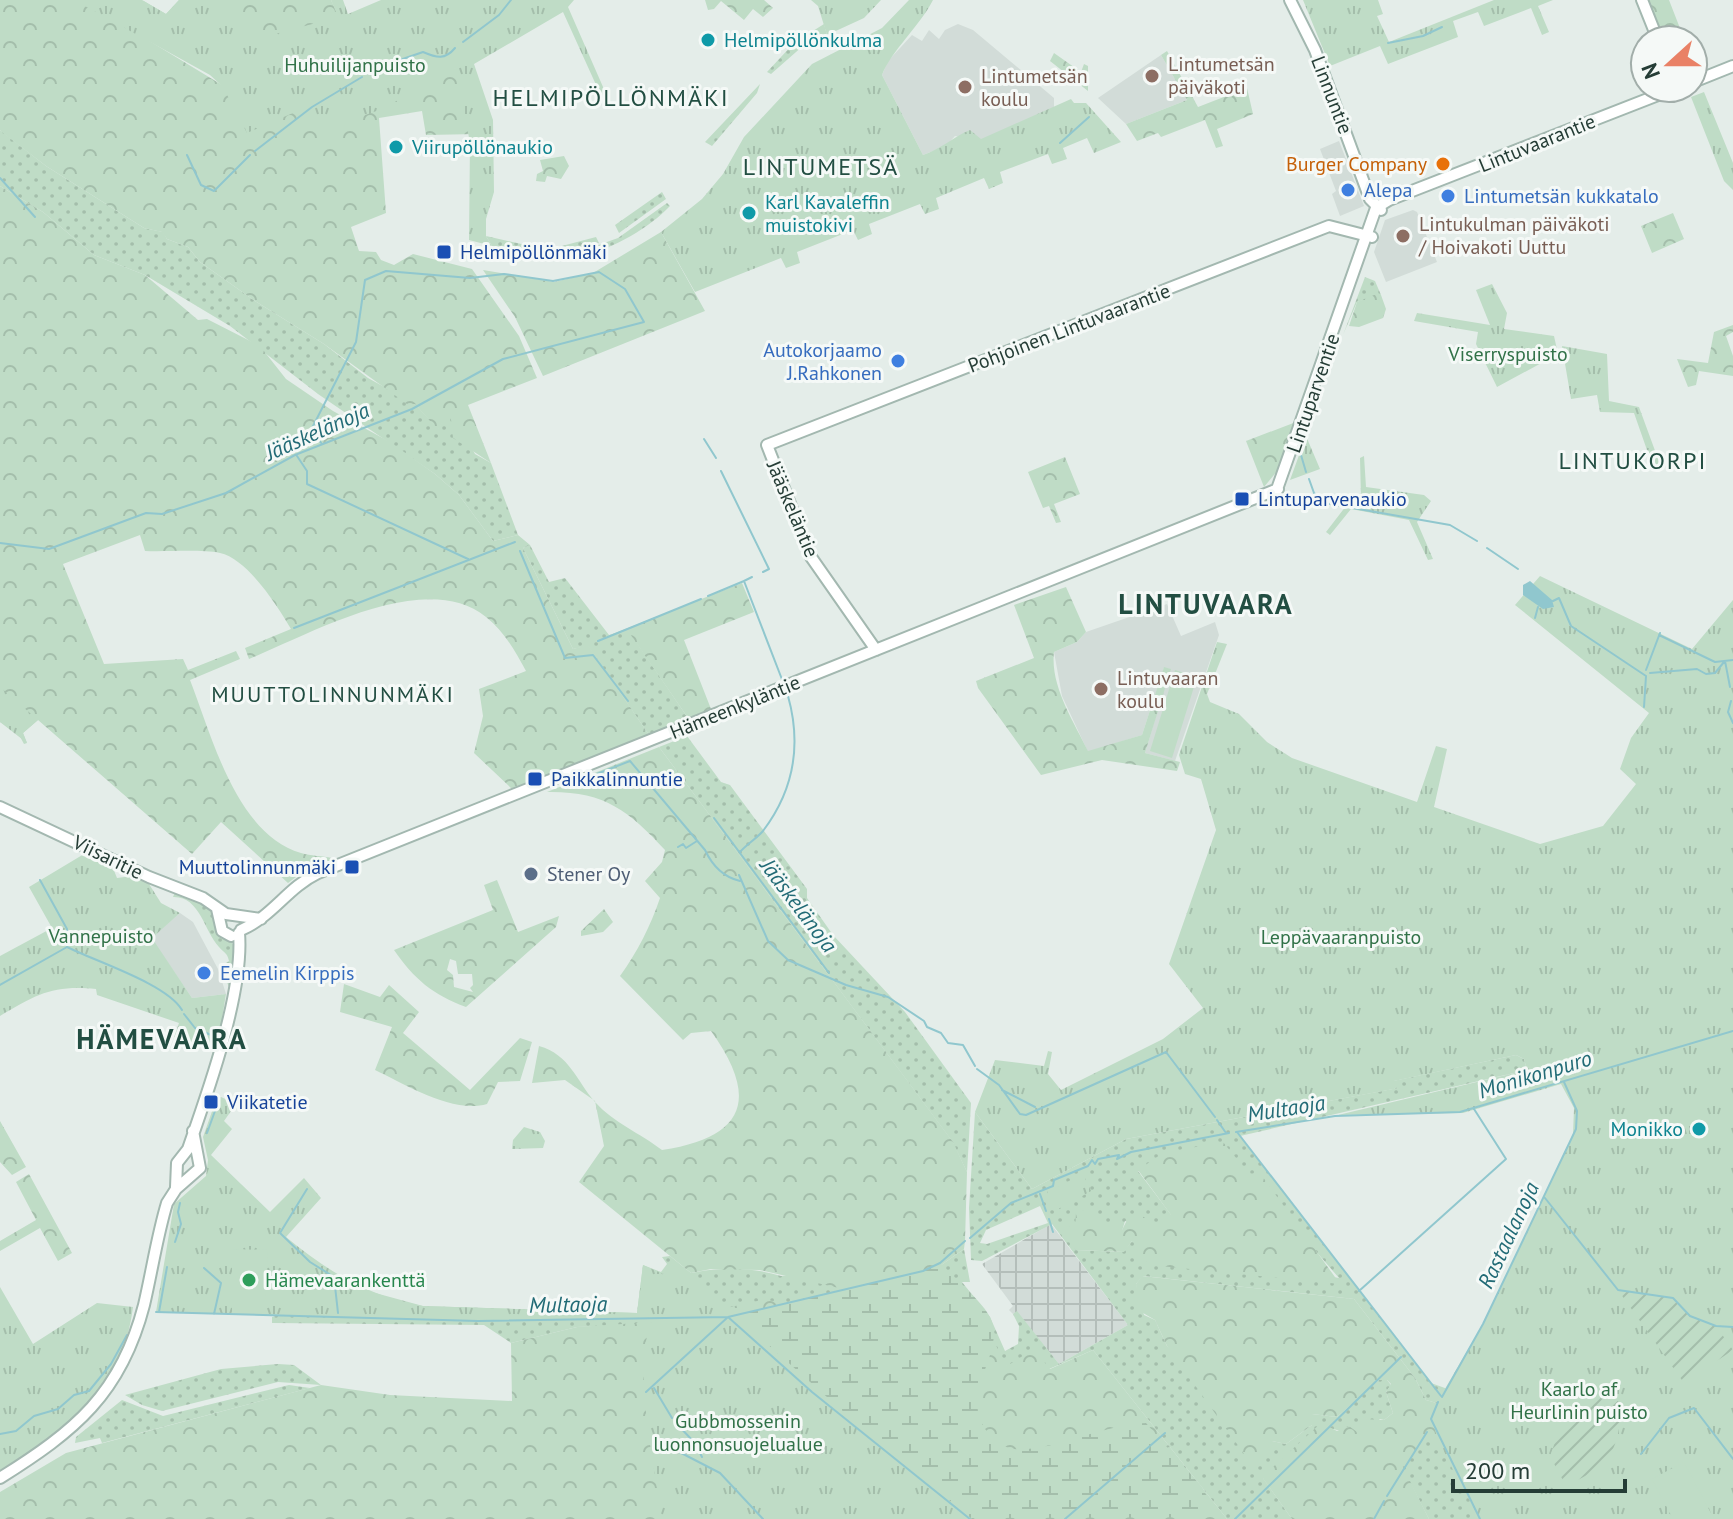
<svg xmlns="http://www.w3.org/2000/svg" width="1733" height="1519" viewBox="0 0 1733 1519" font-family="'PT Sans',sans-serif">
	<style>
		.built { fill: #d2dcd8 }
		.industrial { fill: url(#industrial-grid) }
		.grass { fill: url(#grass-dots); fill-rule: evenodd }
		.forest { fill: url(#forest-crowns); fill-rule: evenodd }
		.wetland { fill: url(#wetland-marsh) }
		.park { fill: url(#park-tufts) }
		.garden { fill: url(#garden-furrows) }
		.pitch { fill: #bfdcc6 }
		.water { fill: #90c7ce }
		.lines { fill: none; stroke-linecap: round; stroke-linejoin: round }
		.stream { stroke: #90c7ce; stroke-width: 2 }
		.secondary-casing { stroke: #a3b8b0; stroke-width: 14 }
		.secondary { stroke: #fff; stroke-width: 10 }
		.culture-dot { fill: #0f9aa8; stroke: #f5f9f7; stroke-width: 3 }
		.education-dot { fill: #8d6e63; stroke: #f5f9f7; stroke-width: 3 }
		.food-dot { fill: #e8710a; stroke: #f5f9f7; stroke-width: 3 }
		.shop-dot { fill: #3f7fe0; stroke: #f5f9f7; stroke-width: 3 }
		.transit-dot { fill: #1a4fb4; stroke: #f5f9f7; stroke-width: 3 }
		.service-dot { fill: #5c6f8a; stroke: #f5f9f7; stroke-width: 3 }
		.leisure-dot { fill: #2e9e5b; stroke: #f5f9f7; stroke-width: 3 }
		.labels { text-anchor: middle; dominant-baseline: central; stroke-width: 6; stroke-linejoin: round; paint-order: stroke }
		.culture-label { font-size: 20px; fill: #0d838f; stroke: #f5f9f7; text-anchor: start }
		.education-label { font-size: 20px; fill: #785e54; stroke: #f5f9f7; text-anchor: start }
		.park-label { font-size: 20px; fill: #317248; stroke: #f5f9f7 }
		.street-label { font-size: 20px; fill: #253d36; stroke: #f5f9f7 }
		.food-label { font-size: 20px; fill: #c56008; stroke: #f5f9f7; text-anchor: end }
		.shop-label { font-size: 20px; fill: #366cbe; stroke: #f5f9f7; text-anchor: start }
		.transit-label { font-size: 20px; fill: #164399; stroke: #f5f9f7; text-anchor: start }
		.service-label { font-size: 20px; fill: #4e5e75; stroke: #f5f9f7; text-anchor: start }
		.leisure-label { font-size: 20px; fill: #27864d; stroke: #f5f9f7; text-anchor: start }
		.water-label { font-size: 22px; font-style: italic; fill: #226b76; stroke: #f5f9f7 }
		.neighbourhood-label { font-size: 22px; letter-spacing: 2px; fill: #224e42; stroke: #f5f9f7 }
		.quarter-label { font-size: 24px; letter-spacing: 2px; fill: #224e42; stroke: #f5f9f7 }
		.district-label { font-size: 28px; font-weight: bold; letter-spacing: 2px; fill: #224e42; stroke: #f5f9f7 }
	</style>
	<defs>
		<pattern id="industrial-grid" width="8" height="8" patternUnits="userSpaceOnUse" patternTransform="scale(2)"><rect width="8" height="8" fill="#d2dcd8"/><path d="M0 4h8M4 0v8" fill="none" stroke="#b4beba"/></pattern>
		<pattern id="grass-dots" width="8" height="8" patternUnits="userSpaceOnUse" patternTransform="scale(2)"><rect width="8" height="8" fill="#bfdcc6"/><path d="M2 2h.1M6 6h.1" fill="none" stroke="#a4beab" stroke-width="1.8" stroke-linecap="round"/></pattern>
		<pattern id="forest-crowns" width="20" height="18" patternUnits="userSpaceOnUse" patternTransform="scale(2)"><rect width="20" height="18" fill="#bfdcc6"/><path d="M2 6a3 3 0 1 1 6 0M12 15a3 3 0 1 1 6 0" fill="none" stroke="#a4beab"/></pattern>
		<pattern id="wetland-marsh" width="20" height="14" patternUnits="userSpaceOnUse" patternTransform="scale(2)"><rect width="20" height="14" fill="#bfdcc6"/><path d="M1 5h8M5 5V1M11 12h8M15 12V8" fill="none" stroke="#a4beab"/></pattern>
		<pattern id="park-tufts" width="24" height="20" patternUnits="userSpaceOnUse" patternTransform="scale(2)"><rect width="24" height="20" fill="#bfdcc6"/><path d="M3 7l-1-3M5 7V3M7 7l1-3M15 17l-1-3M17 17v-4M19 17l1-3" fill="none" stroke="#a4beab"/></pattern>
		<pattern id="garden-furrows" width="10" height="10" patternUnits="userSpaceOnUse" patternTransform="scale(2)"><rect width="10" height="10" fill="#bfdcc6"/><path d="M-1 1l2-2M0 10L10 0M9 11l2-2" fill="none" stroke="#a4beab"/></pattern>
	</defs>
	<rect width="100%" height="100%" fill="#e4ede9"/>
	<path class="built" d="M 958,24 L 973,30 L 1054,98 L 1054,109 L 981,140 L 955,136 L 946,146 L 923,155 L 882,75 L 888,61 L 912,35 L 922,41 L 929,30 L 939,39 L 945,30 Z
		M 1161,55 L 1187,100 L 1126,124 L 1098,98 Z
		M 1339,141 L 1364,206 L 1340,216 L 1332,194 L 1336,191 L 1320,149 Z
		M 1413,210 L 1417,212 L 1437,262 L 1386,282 L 1374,252 L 1385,220 Z
		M 1167,604 L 1181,636 L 1215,622 L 1219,635 L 1175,761 L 1145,753 L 1170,669 L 1164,668 L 1142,735 L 1088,752 L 1062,696 L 1054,652 L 1077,642 L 1086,632 Z
		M 180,913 L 193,922 L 218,969 L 226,994 L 192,998 L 151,938 Z"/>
	<path class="industrial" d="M 1051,1224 L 1128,1325 L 1059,1364 L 1017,1312 L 1013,1314 L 1009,1310 L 1013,1306 L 982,1264 Z"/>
	<path class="grass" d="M 824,24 L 827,35 L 804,45 L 771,74 L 767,72 L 794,43 Z
		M 760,84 L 757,93 L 712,146 L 705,142 Z
		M 0,130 L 46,166 L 144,228 L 163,232 L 167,239 L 188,247 L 200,262 L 255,301 L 324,344 L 368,378 L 415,404 L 438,429 L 450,408 L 475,454 L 491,463 L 518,535 L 493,541 L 459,495 L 435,474 L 318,394 L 230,326 L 145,275 L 94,255 L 43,212 L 0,186 Z
		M 662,192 L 666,199 L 619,233 L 615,225 Z
		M 667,203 L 670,206 C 644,233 605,252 568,260 L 568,256 L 618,238 Z
		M 486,236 L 535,247 L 535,256 L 492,246 Z
		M 596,237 L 599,243 L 571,253 L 538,256 L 539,247 L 558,247 Z
		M 1365,277 L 1375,281 L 1381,295 L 1357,302 L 1343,335 Z
		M 530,545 L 549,582 L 565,578 L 609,635 L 628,630 L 688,718 L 649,735 L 588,646 L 573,649 L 523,548 Z
		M 687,736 L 721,782 L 730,785 L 807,889 L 807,898 L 833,935 L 905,1012 L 971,1103 L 967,1172 L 952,1141 L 659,747 Z
		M 176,890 L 212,908 L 235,948 L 230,990 L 221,966 L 229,961 C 227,952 224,953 219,947 C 204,931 200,896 173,897 Z
		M 1516,1055 L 1524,1059 L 1527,1070 L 1240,1136 L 1431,1383 L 1456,1392 L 1584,1519 L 1429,1519 L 1401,1465 L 1447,1406 L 1426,1400 L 1415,1378 L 1354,1299 L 1143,1276 L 1136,1284 L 1144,1315 L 1155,1320 L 1167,1346 L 1272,1441 L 1286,1444 L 1312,1425 L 1312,1414 L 1337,1417 L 1379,1380 L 1387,1380 L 1391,1385 L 1386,1392 L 1393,1413 L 1384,1420 L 1380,1419 L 1361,1436 L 1329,1428 L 1263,1478 L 1292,1519 L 1227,1519 L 1093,1350 L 1049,1369 L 1007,1366 L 690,1317 L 638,1325 L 577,1327 L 511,1343 L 484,1325 L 272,1323 L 272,1317 L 368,1291 L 423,1306 L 637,1313 L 643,1265 L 661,1272 L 667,1264 L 662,1257 L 670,1256 L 691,1273 C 721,1267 752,1267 781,1276 L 937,1268 L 964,1249 L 970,1282 L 962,1282 L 990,1317 L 1005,1351 L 1018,1344 L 1019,1326 L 1013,1314 L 1017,1311 L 1059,1364 L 1128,1325 L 1052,1224 L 982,1261 L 971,1260 L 969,1208 L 975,1112 L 1032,1189 L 1126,1139 L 1398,1088 L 1393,1081 ZM 1138,1171 L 1249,1174 L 1339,1278 L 1132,1241 L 1123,1252 L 1076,1250 L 1077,1225 L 1122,1231 L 1125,1221 L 1157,1234 L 1172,1216 ZM 1040,1206 L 1048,1223 L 987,1244 L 980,1243 L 986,1230 Z
		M 278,1364 L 294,1365 L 321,1385 L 278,1382 L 162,1411 L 142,1405 L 125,1395 L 221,1369 Z
		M 289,1385 L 310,1388 L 102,1443 L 100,1438 L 75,1443 L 76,1437 L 122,1400 L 163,1416 Z"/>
	<path class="forest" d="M 0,0 L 82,0 L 222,85 L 142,0 L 166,14 L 179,0 L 331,0 L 373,86 L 460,67 L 478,134 L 426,135 L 422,111 L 379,118 L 386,213 L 351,227 L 359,251 L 376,252 L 381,260 L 394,265 L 413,254 L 472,269 L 519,336 L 537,378 L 468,405 L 491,463 L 453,438 L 450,410 L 438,430 L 415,404 L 407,404 L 324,344 L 255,301 L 200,262 L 188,247 L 167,239 L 162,232 L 144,228 L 46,166 L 3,133 L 0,130 Z
		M 705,0 L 764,0 L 773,8 L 763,17 L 753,9 L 744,20 L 721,1 L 714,9 L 708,10 Z
		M 1646,0 L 1669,0 L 1683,36 L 1663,40 Z
		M 1167,51 L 1198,107 L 1247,88 L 1253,114 L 1217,129 L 1223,146 L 1216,148 L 1205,120 L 1161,137 L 1158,133 L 1137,141 L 1126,124 L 1187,100 L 1161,55 Z
		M 1054,53 L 1081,72 L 1084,64 L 1088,66 L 1088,91 L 1050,61 Z
		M 564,156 L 569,166 L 561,179 L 547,176 L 545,182 L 536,181 L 537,174 L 543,171 L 540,160 Z
		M 0,186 L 43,212 L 94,255 L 145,275 L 198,320 L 207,319 L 260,346 L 286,379 L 333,411 L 390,442 L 435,474 L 459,495 L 493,541 L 518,535 L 530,545 L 523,548 L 573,649 L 588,645 L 649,735 L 512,789 L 474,753 L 483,716 L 479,689 L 526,671 C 515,651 504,631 486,617 C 425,568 311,634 249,659 L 245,648 L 291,629 C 278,607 248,559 220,553 C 200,549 167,552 145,551 L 140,535 L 63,564 L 104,664 L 183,659 L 188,670 L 236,651 L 240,659 L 190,680 C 212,736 236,834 301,853 C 311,856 322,856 332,858 L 332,862 L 308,868 L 288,883 L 221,822 L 192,854 L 38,720 L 23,733 L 27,743 L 24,744 L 18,733 L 0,722 Z
		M 1673,213 L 1684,239 L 1652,253 L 1641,226 Z
		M 661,232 L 705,311 L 543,376 L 515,317 L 483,270 L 554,282 L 593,273 Z
		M 1374,295 L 1381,295 L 1386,309 L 1383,318 L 1359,327 L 1349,326 L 1357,302 Z
		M 1733,325 L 1733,332 L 1726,336 L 1733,356 L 1733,376 L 1699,371 L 1696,385 L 1688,387 L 1677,359 L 1708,363 L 1714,332 Z
		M 1296,422 L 1278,470 L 1264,487 L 1246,441 Z
		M 1065,457 L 1080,494 L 1054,504 L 1061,522 L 1056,523 L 1049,506 L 1043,508 L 1028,472 Z
		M 742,583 L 754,612 L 684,640 L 711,709 L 688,718 L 628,631 L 610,635 Z
		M 1066,587 L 1086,632 L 1077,642 L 1054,652 C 1050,686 1074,722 1088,751 L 1142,735 L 1164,667 L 1171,669 L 1145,753 L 1180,762 L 1177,771 L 1102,760 L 1041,775 L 978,688 L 976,681 L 1034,658 L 1014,605 Z
		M 659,747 L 953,1142 L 967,1172 L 965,1241 L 964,1249 L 937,1268 L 861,1293 L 760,1270 L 711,1269 L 691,1273 L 579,1182 L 604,1146 L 595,1101 L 565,1080 L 532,1083 L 539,1046 C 570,1055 576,1080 595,1102 C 614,1123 640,1133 662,1150 C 745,1138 760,1099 711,1031 L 691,1033 L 683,1040 L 620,976 C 638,951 650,927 660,898 L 645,881 L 662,862 L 665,850 C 628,810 604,791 547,792 Z
		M 497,880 L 518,932 L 559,916 L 556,927 L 466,1007 C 433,995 414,979 394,950 L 493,910 L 484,885 ZM 450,959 L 456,961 L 458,974 L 472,974 L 473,985 L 470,988 L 473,992 L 454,987 L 453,975 L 447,970 Z
		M 604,909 L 613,922 L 603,932 L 581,936 L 581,931 Z
		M 344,984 L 380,997 L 389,985 L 419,1012 L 403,1033 L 470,1090 L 520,1038 L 532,1042 L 520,1081 L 498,1082 L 487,1104 C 452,1114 405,1084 375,1070 L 392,1027 L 340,1012 Z
		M 0,1121 L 26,1167 L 12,1175 L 0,1162 Z
		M 1223,1142 L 1249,1174 L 1260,1173 L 1340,1284 L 1160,1266 L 1138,1259 L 1138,1244 L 1132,1241 L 1124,1252 L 1076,1250 L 1061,1231 L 1067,1223 L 1075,1233 L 1076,1212 L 1091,1208 L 1108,1229 L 1117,1222 L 1122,1230 L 1130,1214 L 1144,1217 L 1157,1233 L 1164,1224 L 1162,1219 L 1171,1215 L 1138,1170 L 1163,1153 Z
		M 29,1174 L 72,1253 L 58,1261 L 40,1228 L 0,1251 L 0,1241 L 36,1220 L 16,1182 Z
		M 1142,1276 L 1354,1299 L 1415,1378 L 1426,1400 L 1447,1406 L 1447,1453 L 1429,1437 L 1402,1465 L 1429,1519 L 1292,1519 L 1262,1477 L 1321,1423 L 1337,1431 L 1349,1426 L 1361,1435 L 1362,1419 L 1384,1420 L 1393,1413 L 1386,1392 L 1391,1384 L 1387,1380 L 1379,1380 L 1337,1417 L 1312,1414 L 1312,1425 L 1286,1444 L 1272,1441 L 1275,1450 L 1252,1465 L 1167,1346 L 1155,1320 L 1138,1310 L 1136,1284 Z
		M 762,1300 L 811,1304 L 993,1340 L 1007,1366 L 1034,1349 L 1050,1369 L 1093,1350 L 1227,1519 L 0,1519 L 0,1492 L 66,1453 L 321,1385 L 390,1395 L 512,1401 L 511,1343 L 577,1327 L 668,1321 Z"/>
	<path class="wetland" d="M 940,1263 C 953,1277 982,1301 990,1317 C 1008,1353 955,1394 989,1434 C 996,1442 1003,1447 1014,1449 C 1048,1453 1105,1424 1146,1423 L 1201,1486 L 1211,1503 L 1208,1517 L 763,1519 L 728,1317 L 923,1271 Z"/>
	<path class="park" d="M 74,0 L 142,0 L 166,14 L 179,0 L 214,0 L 257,39 L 338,17 L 331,0 L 343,0 L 348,14 L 381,0 L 574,0 L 568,7 L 607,96 L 602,98 L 563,12 L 474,64 L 493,120 L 494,192 L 486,219 L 486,236 L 492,246 L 469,240 L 470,143 L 456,68 L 382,109 L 315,133 L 309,106 L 247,133 L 223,87 L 210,75 Z
		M 811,0 L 881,0 L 864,18 L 827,35 L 818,6 Z
		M 909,0 L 933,0 C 920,26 891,51 882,75 L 923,155 C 941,149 953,137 970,130 L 981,139 L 1071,99 L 1074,103 L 1086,103 L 1121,142 L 1094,153 L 1087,138 L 1063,148 L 1067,159 L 1052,164 L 1048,154 L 1000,172 L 1003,183 L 989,189 L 984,178 L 936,198 L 939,209 L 925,214 L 920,204 L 869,224 L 872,234 L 858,240 L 853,230 L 797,252 L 800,263 L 786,268 L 781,258 L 695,292 L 661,232 L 702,199 L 723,174 L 744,137 L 812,64 L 882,28 Z
		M 1303,0 L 1378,0 L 1383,14 L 1377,16 L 1389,42 L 1494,0 L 1553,0 L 1538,6 L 1549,32 L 1542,35 L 1531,8 L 1484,26 L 1478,12 L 1453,21 L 1458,37 L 1388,64 L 1380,46 L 1330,66 Z
		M 1704,92 L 1733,163 L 1733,190 L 1724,181 L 1691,97 Z
		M 1492,284 L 1507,313 L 1504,329 L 1554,336 L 1558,354 L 1497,387 L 1476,344 L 1478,332 L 1414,321 L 1417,313 L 1490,325 L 1476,290 Z
		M 1562,346 L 1607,354 L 1609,401 L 1639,407 L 1661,467 L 1654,470 L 1634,413 L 1600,412 L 1597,395 L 1571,399 Z
		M 1306,436 L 1320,469 L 1290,480 Z
		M 1364,456 L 1366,487 L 1424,495 L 1431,501 L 1417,522 L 1433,559 L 1428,560 L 1409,520 L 1351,509 L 1330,535 L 1326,532 L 1346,506 L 1361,499 L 1360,458 Z
		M 1540,576 L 1692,649 L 1733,600 L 1733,1519 L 1480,1519 C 1469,1497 1428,1432 1432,1411 L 1483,1324 L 1573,1134 L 1574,1108 L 1561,1084 L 1463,1113 L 1338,1115 L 1527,1070 L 1524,1059 L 1516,1055 L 1394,1081 L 1399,1088 L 1126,1139 L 1032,1189 L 975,1112 L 995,1060 L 1044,1066 L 1048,1051 L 1052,1052 L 1048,1074 L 1061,1090 L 1163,1039 L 1203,1008 L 1169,964 L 1216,830 L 1201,779 L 1185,774 L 1179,755 L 1217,642 L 1227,644 L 1207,694 L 1210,702 L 1239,714 L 1267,742 L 1292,758 L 1417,802 L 1436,746 L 1447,749 L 1434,807 L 1540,844 L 1603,826 L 1636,784 L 1620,769 L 1631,738 L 1649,713 L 1515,605 Z
		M 0,687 L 38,720 L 23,733 L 27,743 L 0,722 Z
		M 89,851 L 111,863 L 117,878 L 132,876 L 149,884 L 161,903 L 180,913 L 152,938 L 192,998 L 226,994 L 221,1025 L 208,1048 L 174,1037 L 179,1023 L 97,995 L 96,989 C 53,985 37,994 0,1016 L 0,956 L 52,928 L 29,887 Z
		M 221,1097 L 236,1104 L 224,1121 L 232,1129 L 211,1155 L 270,1212 L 304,1178 L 321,1198 L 286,1237 C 327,1271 369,1297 423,1306 L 637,1313 L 643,1265 L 663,1274 L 676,1263 L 854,1421 L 972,1519 L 662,1519 C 656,1473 629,1356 654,1320 L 478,1321 L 156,1312 L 174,1204 L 206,1176 L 208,1160 L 203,1137 L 216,1100 Z
		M 524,1127 L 540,1132 L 545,1141 L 543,1148 L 512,1149 L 513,1140 Z
		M 1083,1174 L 1091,1191 L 1056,1211 L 1047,1192 Z
		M 0,1287 L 33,1344 L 97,1303 L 133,1307 C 122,1392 69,1428 0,1471 Z"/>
	<path class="garden" d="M 1618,1290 L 1673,1298 L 1690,1316 L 1716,1326 L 1733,1350 L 1684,1383 Z
		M 1606,1384 L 1622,1407 C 1617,1455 1610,1465 1566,1486 L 1550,1456 L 1566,1412 Z"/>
	<path class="pitch" d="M 1175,670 L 1197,677 L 1172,758 L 1150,751 Z
		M 232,1249 L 268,1250 L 265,1313 L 232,1314 Z
		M 1684,1462 L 1714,1519 L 1673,1519 L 1652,1479 Z"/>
	<path class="water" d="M 1530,581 L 1552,600 L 1554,607 L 1543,609 L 1523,595 L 1523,585 Z"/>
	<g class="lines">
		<path class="stream" d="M 463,42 L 499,15 L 511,0
			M 1388,43 L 1423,36 L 1442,27
			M 368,71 L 423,52 C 437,58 445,60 455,48
			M 1060,143 L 1089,117
			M 255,151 L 312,107 L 362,77
			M 187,155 L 201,185 L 214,191 L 250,155
			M 0,178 L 35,217
			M 704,439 L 716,458
			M 1301,455 L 1306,472
			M 297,456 L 307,471 L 307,484 L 468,559
			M 721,471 L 769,569 L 763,572
			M 1309,479 L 1314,493 L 1324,503 L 1450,525 L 1477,541
			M 0,543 L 49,549 L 146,513 L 162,514 L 226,493 L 295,455 L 412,409 L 503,359 L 644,322 L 625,289 L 599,272 L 553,281 L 504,274 L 470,278 L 386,271 L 365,280 L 356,342 L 311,430 L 322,444
			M 1487,548 L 1518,569
			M 520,551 L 565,658 L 593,655 L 628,701
			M 752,577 L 744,581 L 783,682
			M 708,596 L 744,581
			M 1553,601 L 1559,598 L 1571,626 L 1646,676 L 1644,707
			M 1535,618 L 1538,607
			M 294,628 L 515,542
			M 1659,635 L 1715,662 L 1733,660
			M 598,641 L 701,599
			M 1725,661 L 1730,687
			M 1646,670 L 1660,633
			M 1650,673 L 1697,669 L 1706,674 L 1715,673 L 1724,662
			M 1731,701 L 1728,712 L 1733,723
			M 589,777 L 630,761 L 705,850 C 712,865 723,877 740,881
			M 573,783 L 584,779
			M 714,818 L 829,973
			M 678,847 L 683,844 L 686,848 L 697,841
			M 740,852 C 747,844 756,839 763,831 C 794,790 802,746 788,696
			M 739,875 L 768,941 L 788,960 L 846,985 L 888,997 L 924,1021 L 927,1027 L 941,1033 L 948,1043 L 963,1045 L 975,1066
			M 40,880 L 67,929 L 67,946
			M 0,985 L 67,947 C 97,962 167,984 182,1010
			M 184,1014 L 195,1028 L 211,1035 L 213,1046
			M 977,1069 L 999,1085 L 1020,1114 L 1026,1115 L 1166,1052 L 1215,1117
			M 1002,1090 L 1035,1107
			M 1217,1120 L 1226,1133
			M 1236,1132 L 1335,1116 L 1460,1112 L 1733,1031
			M 1237,1132 L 1441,1396
			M 207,1133 L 219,1100
			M 307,1189 L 280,1233 L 310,1262 L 334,1277 L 338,1313
			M 1040,1194 L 1046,1211
			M 1545,1198 L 1618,1290 L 1673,1298 L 1690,1316 L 1716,1326 L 1733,1327
			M 1049,1219 L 1053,1232
			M 970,1238 L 1011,1203 L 1053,1186 L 1054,1180 L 1088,1166 L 1092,1160 L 1095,1164 L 1098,1159 L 1119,1155 L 1117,1159 L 1131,1152 L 1229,1133
			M 175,1242 L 181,1224 L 178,1212 L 180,1203
			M 204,1268 L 221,1283 L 214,1314
			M 1359,1291 L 1506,1159 L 1474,1109
			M 156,1312 L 478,1321 L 728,1317 L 923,1271 L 940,1263 L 965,1241
			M 159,1312 L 167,1267
			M 654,1388 L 672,1418
			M 646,1392 L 728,1317 L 812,1392 L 970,1519
			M 1442,1397 L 1483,1324 L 1576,1129 L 1577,1111 L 1564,1082
			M 1438,1402 L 1431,1419 L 1480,1519
			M 675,1422 L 693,1441
			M 0,1434 L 16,1431 L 34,1416 L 58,1409 L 74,1395 L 89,1391 L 111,1364 L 127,1335
			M 656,1440 L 720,1473 L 763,1519
			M 696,1445 L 702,1457
			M 1641,1454 L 1669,1418 L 1694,1408 L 1733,1459
			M 1387,1496 L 1427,1432
			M 1065,1519 L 1165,1433
			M 1235,1519 L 1401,1357
			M 1374,1519 L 1384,1501"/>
		<g class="secondary-casing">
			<path id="secondary" d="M 1290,0 L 1315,50 L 1370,199 L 1381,210
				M 1642,0 L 1658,40
				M 1693,82 L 1733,66
				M 1276,492 L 1376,208 L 1389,200 L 1676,88
				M 876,650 L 811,557 L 767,445 L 1329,226 L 1372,237
				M 0,807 L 149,877 L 203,898 L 226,914 L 261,919
				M 217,909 L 222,931 L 231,936
				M 241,930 C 273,916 287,888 318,873 L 1278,489
				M 176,1187 L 177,1163 L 188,1149 C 208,1092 244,991 239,933
				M 0,1478 C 75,1431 121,1394 144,1305 C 152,1271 157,1236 167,1203 L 176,1189 L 200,1168 L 193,1131"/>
		</g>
		<use href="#secondary" class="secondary"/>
	</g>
	<g class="culture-dot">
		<circle cx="708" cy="40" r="8"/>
		<circle cx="396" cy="147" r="8"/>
		<circle cx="749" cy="213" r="8"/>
		<circle cx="1699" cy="1129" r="8"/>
	</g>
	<g class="education-dot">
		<circle cx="1152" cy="76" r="8"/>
		<circle cx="965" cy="87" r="8"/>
		<circle cx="1403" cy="236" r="8"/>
		<circle cx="1101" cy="689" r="8"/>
	</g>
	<circle class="food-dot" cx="1443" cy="164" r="8"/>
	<g class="shop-dot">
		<circle cx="1348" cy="190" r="8"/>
		<circle cx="1448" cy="196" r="8"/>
		<circle cx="898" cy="361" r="8"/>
		<circle cx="204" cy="973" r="8"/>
	</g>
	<g class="transit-dot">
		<rect x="436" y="244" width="16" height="16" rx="4"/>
		<rect x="1234" y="491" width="16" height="16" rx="4"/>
		<rect x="527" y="771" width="16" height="16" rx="4"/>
		<rect x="344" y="859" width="16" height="16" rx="4"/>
		<rect x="203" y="1094" width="16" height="16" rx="4"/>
	</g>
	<circle class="service-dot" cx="531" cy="874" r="8"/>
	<circle class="leisure-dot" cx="249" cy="1280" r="8"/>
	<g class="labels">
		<g class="culture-label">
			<text x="724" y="40">Helmipöllönkulma</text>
			<text x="412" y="147">Viirupöllönaukio</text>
			<text x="765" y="202">Karl Kavaleffin<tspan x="765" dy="23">muistokivi</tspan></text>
			<text x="1683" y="1129" text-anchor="end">Monikko</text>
		</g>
		<g class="education-label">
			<text x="1168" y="64">Lintumetsän<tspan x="1168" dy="23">päiväkoti</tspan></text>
			<text x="981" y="76">Lintumetsän<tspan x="981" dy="23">koulu</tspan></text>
			<text x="1419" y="224">Lintukulman päiväkoti<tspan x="1419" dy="23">/ Hoivakoti Uuttu</tspan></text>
			<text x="1117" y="678">Lintuvaaran<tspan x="1117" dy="23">koulu</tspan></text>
		</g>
		<g class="park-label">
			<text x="355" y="65">Huhuilijanpuisto</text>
			<text x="1508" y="354">Viserryspuisto</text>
			<text x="101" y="936">Vannepuisto</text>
			<text x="1341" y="937">Leppävaaranpuisto</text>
			<text x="1579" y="1389">Kaarlo af<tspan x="1579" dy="23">Heurlinin puisto</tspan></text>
			<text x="738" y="1421">Gubbmossenin<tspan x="738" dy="23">luonnonsuojelualue</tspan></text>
		</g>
		<g class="street-label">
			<text transform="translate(1332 95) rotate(69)">Linnuntie</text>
			<text transform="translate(1537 143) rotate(-22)">Lintuvaarantie</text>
			<text transform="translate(1069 328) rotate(-21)">Pohjoinen Lintuvaarantie</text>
			<text transform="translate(1313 393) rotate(-71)">Lintuparventie</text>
			<text transform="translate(793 509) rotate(67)">Jääskeläntie</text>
			<text transform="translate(735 707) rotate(-22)">Hämeenkyläntie</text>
			<text transform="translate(108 857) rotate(26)">Viisaritie</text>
		</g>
		<g class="food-label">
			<text x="1427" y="164">Burger Company</text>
		</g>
		<g class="shop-label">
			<text x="1364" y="190">Alepa</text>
			<text x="1464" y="196">Lintumetsän kukkatalo</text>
			<text x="882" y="350" text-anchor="end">Autokorjaamo<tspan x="882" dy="23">J.Rahkonen</tspan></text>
			<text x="220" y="973">Eemelin Kirppis</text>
		</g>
		<g class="transit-label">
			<text x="460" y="252">Helmipöllönmäki</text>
			<text x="1258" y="499">Lintuparvenaukio</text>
			<text x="551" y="779">Paikkalinnuntie</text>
			<text x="336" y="867" text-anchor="end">Muuttolinnunmäki</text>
			<text x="227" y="1102">Viikatetie</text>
		</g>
		<g class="service-label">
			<text x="547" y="874">Stener Oy</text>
		</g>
		<g class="leisure-label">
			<text x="265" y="1280">Hämevaarankenttä</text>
		</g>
		<g class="water-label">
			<text transform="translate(317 431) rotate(-24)">Jääskelänoja</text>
			<text transform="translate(799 905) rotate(53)">Jääskelänoja</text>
			<text transform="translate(1535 1074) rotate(-17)">Monikonpuro</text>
			<text transform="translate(1286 1108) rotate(-9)">Multaoja</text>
			<text transform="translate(1508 1235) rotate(-65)">Rastaalanoja</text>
			<text transform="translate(568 1304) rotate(-1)">Multaoja</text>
		</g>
		<g class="neighbourhood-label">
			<text x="333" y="694">MUUTTOLINNUNMÄKI</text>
		</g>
		<g class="quarter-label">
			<text x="611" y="97">HELMIPÖLLÖNMÄKI</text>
			<text x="821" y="166">LINTUMETSÄ</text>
			<text x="1633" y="460">LINTUKORPI</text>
		</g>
		<g class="district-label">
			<text x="1206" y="603">LINTUVAARA</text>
			<text x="162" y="1038">HÄMEVAARA</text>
		</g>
	</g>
	<g transform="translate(1669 64) rotate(249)"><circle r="38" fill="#f5f9f7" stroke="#a2aeaa" stroke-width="2"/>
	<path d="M0-6L14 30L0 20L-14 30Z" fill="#e98166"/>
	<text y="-12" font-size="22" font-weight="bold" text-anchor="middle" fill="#253d36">N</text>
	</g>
	<path d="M1453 1479v12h172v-12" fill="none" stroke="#253d36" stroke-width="4"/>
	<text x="1465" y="1479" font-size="24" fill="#253d36" stroke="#f5f9f7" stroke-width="6" paint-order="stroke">200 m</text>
</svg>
